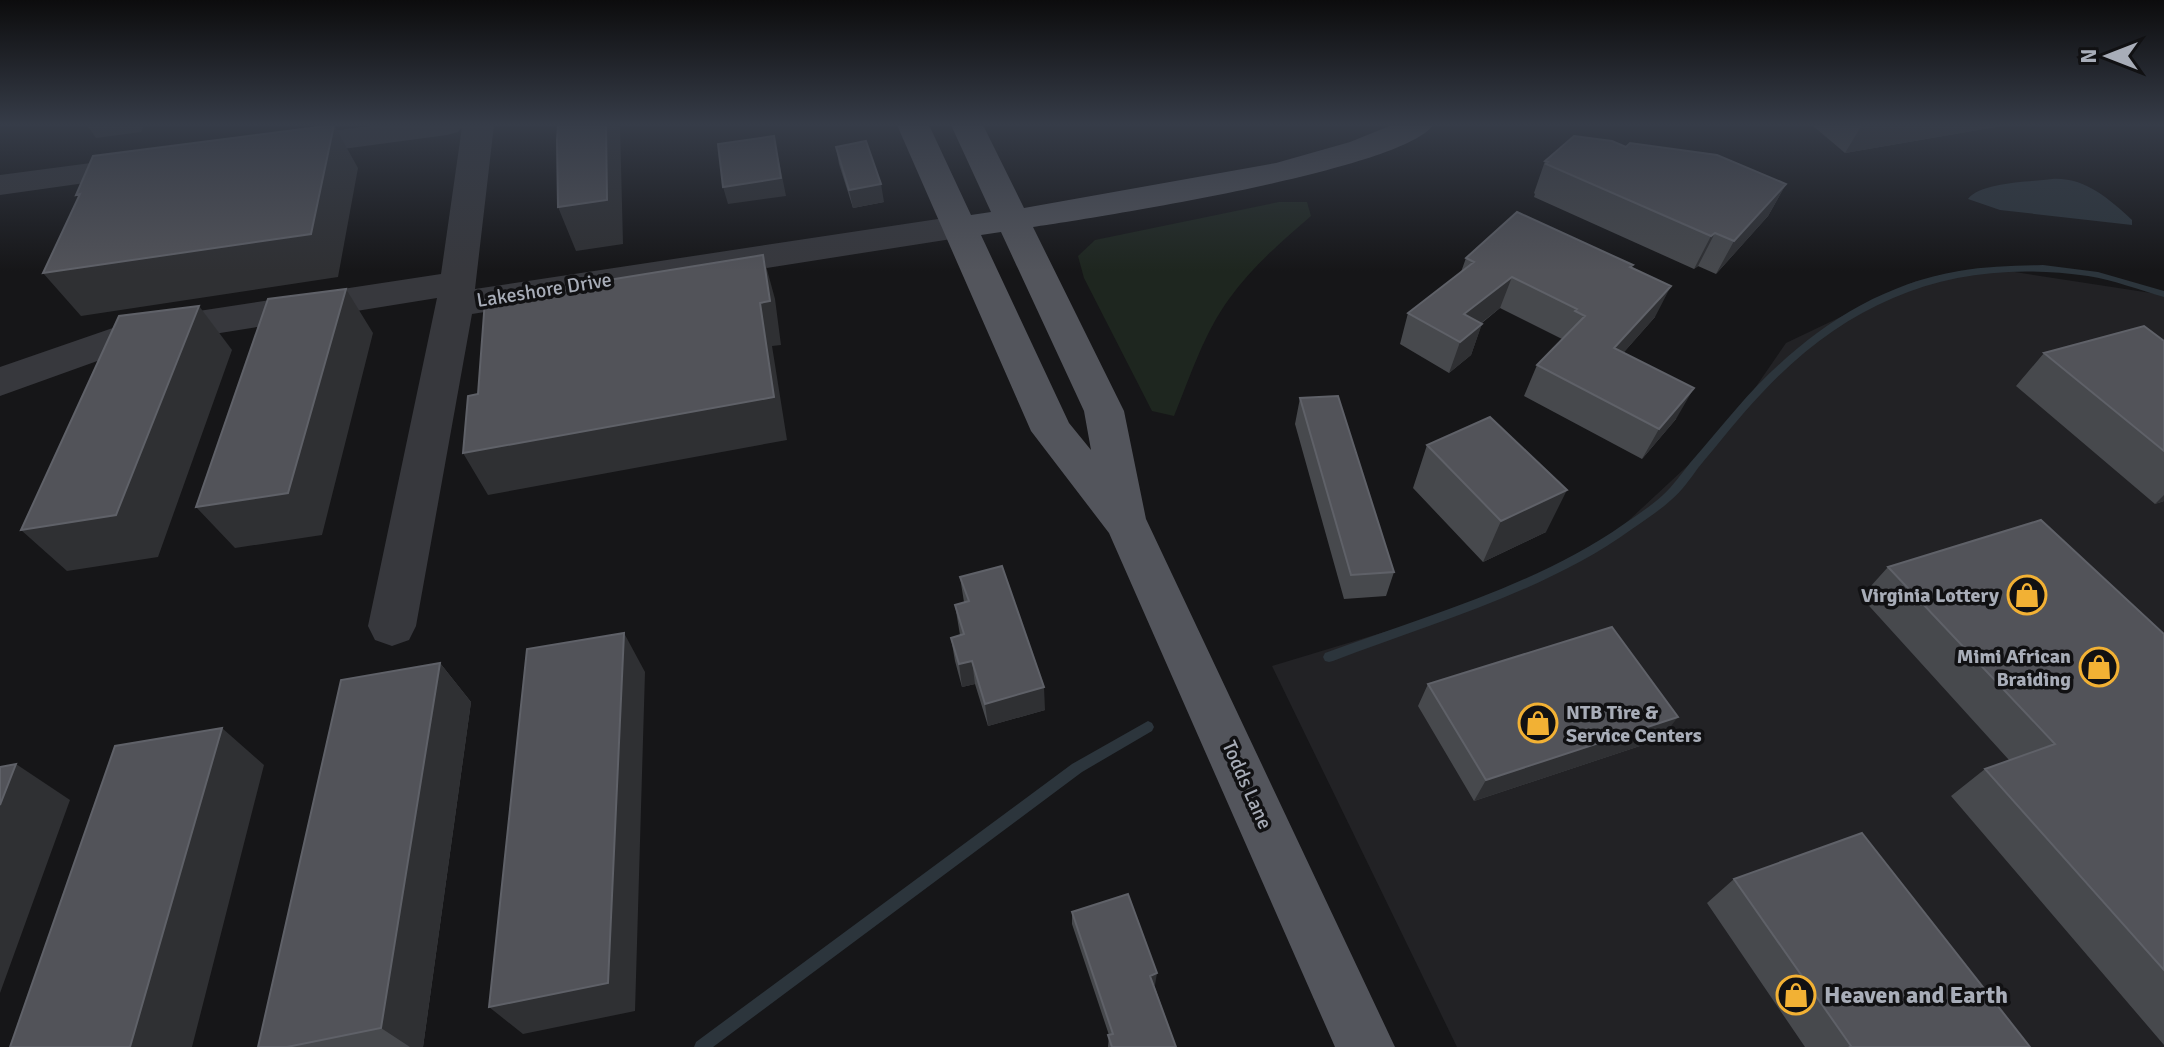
<svg xmlns="http://www.w3.org/2000/svg" width="2164" height="1047" viewBox="0 0 2164 1047" font-family="Signika,sans-serif">
	<style>
		.built { fill: #222225 }
		.green { fill: #1e261f }
		.water { fill: #2c353c }
		.lines { fill: none; stroke-linecap: round; stroke-linejoin: round }
		.stream { fill: #2c353c; fill-rule: evenodd }
		.minor { fill: #37383d; fill-rule: evenodd }
		.major { fill: #53555c; fill-rule: evenodd }
		.wall { fill: #47494d }
		.shaded-wall { fill: #2f3033 }
		.building { fill: #525359; stroke: #5f6168; stroke-width: 2 }
		.labels { text-anchor: middle; dominant-baseline: central; stroke-width: 7; stroke-linejoin: round; paint-order: stroke }
		.street-label { font-size: 20px; fill: #a8adb8; stroke: #111113 }
		.poi-label { font-size: 20px; font-weight: bold; fill: #a8adb8; stroke: #111113; text-anchor: end }
		.near-poi-label { font-size: 24px; font-weight: bold; fill: #a8adb8; stroke: #111113; text-anchor: start }
	</style>
	<rect width="100%" height="100%" fill="#161618"/>
	<path class="built" d="M 2002,270 L 2164,295 L 2164,1047 L 1457,1047 L 1272,666 L 1487,601 L 1613,535 L 1726,430 L 1786,343 L 1916,281 Z"/>
	<path class="green" d="M 1279,202 L 1307,202 L 1311,216 C 1282,241 1252,267 1229,299 C 1204,333 1190,377 1174,416 L 1152,411 L 1084,278 L 1078,256 L 1095,240 Z"/>
	<path class="water" d="M 2052,179 C 2085,177 2109,199 2132,220 L 2132,225 L 2000,210 L 1968,199 C 1981,182 2031,182 2052,179 Z"/>
	<g class="lines">
		<path class="stream" d="M 2043,265 L 2098,272 L 2164,291 L 2164,297 C 2139,290 2114,280 2088,276 C 1957,257 1851,297 1761,394 C 1739,417 1719,443 1698,468 C 1690,479 1682,491 1671,500 C 1659,511 1645,520 1632,529 C 1549,590 1430,624 1333,661 L 1329,662 L 1325,661 L 1323,657 L 1325,653 C 1423,617 1538,585 1624,524 C 1637,515 1651,506 1663,495 C 1673,486 1681,474 1690,463 C 1706,445 1721,426 1737,408 C 1795,341 1869,286 1959,271 C 1987,266 2015,266 2043,265 Z
			M 1148,721 L 1152,723 L 1154,727 L 1152,731 L 1082,772 L 713,1047 L 694,1047 L 696,1042 L 1072,764 Z"/>
		<path class="minor" d="M 378,125 L 494,125 L 475,289 L 958,216 L 970,219 L 975,227 L 970,235 L 958,238 L 472,314 L 416,626 L 409,640 L 392,646 L 375,640 L 368,626 L 437,298 L 139,346 L 0,396 L 0,367 L 133,321 L 441,274 L 462,127 L 458,132 L 447,135 L 283,157 L 271,154 L 267,147 L 271,140 L 283,137 Z
			M 144,156 L 156,159 L 161,166 L 156,173 L 0,195 L 0,175 Z"/>
		<path class="major" d="M 897,125 L 929,125 L 971,215 L 991,212 L 951,125 L 983,125 L 1024,208 L 1276,163 L 1350,142 L 1392,125 L 1433,125 C 1402,170 1099,217 1033,227 L 1124,411 L 1146,519 L 1395,1047 L 1335,1047 L 1109,533 L 1031,431 ZM 1001,232 L 1084,411 L 1091,450 L 1069,423 L 981,235 Z"/>
	</g>
	<path class="wall" d="M 1812,125 L 2007,125 L 1845,153 Z
		M 836,147 L 884,202 L 853,208 L 839,164 Z
		M 1626,147 L 1786,184 L 1768,216 L 1716,274 L 1698,266 L 1694,269 L 1534,197 L 1535,194 L 1534,193 L 1545,161 Z
		M 1466,258 L 1631,268 L 1655,317 L 1624,352 L 1676,419 L 1642,459 L 1524,396 L 1537,365 L 1562,339 L 1500,308 L 1482,323 L 1471,355 L 1449,373 L 1400,344 L 1408,313 L 1461,272 Z
		M 2164,341 L 2164,501 L 2155,504 L 2016,386 L 2044,353 Z
		M 1300,398 L 1394,572 L 1386,596 L 1344,599 L 1295,424 Z
		M 1427,445 L 1546,532 L 1483,562 L 1413,488 Z
		M 1888,567 L 2164,634 L 2164,1045 L 1951,796 L 1985,769 L 2009,760 L 1861,597 Z
		M 960,577 L 1045,710 L 988,726 L 975,684 L 962,687 L 955,661 L 951,638 L 960,635 L 955,605 L 964,602 Z
		M 440,663 L 471,702 L 423,1047 L 258,1047 Z
		M 1428,684 L 1661,739 L 1474,801 L 1418,706 Z
		M 1734,879 L 2030,1047 L 1805,1047 L 1707,903 Z
		M 1072,912 L 1155,985 L 1154,985 L 1176,1047 L 1108,1047 L 1109,1035 L 1072,924 Z"/>
	<path class="shaded-wall" d="M 87,125 L 144,125 L 141,132 L 96,138 Z
		M 334,125 L 358,168 L 338,277 L 81,316 L 43,273 Z
		M 606,125 L 620,125 L 623,244 L 576,251 L 558,207 Z
		M 1862,125 L 2007,125 L 1845,153 Z
		M 774,136 L 786,196 L 728,204 L 723,187 Z
		M 881,184 L 884,202 L 853,208 L 849,190 Z
		M 1786,184 L 1768,216 L 1716,274 L 1734,241 Z
		M 1715,233 L 1698,266 L 1694,269 L 1711,236 Z
		M 763,255 L 775,299 L 781,345 L 772,346 L 787,440 L 488,495 L 463,453 L 760,303 Z
		M 1512,277 L 1500,308 L 1458,341 L 1464,314 Z
		M 1671,286 L 1655,317 L 1600,379 L 1614,348 Z
		M 346,289 L 373,333 L 322,535 L 235,548 L 196,507 Z
		M 199,306 L 232,350 L 158,557 L 67,571 L 21,530 Z
		M 1482,324 L 1471,355 L 1449,373 L 1460,342 Z
		M 1694,388 L 1676,419 L 1642,459 L 1659,429 Z
		M 1567,490 L 1546,532 L 1483,562 L 1501,521 Z
		M 2164,495 L 2164,501 L 2155,504 Z
		M 624,633 L 645,672 L 635,1011 L 523,1034 L 489,1007 Z
		M 972,661 L 975,684 L 962,687 L 959,664 Z
		M 440,663 L 471,702 L 423,1047 L 410,1047 L 381,1028 Z
		M 1044,687 L 1045,710 L 988,726 L 985,704 Z
		M 1678,717 L 1661,739 L 1474,801 L 1486,780 Z
		M 222,728 L 264,765 L 192,1047 L 130,1047 Z
		M 16,764 L 70,800 L 0,993 L 0,805 Z
		M 1157,973 L 1155,985 L 1149,987 L 1150,976 Z"/>
	<path class="building" d="M 334,125 L 311,234 L 43,273 L 80,194 L 76,195 L 93,156 Z
		M 558,125 L 606,125 L 607,200 L 558,207 L 557,140 Z
		M 774,136 L 781,178 L 723,187 L 718,144 Z
		M 1574,136 L 1612,141 L 1626,147 L 1630,143 L 1717,155 L 1786,184 L 1734,241 L 1715,233 L 1711,236 L 1546,164 L 1548,162 L 1545,161 Z
		M 866,141 L 881,184 L 849,190 L 836,147 Z
		M 1517,212 L 1633,265 L 1630,267 L 1671,286 L 1614,348 L 1694,388 L 1659,429 L 1537,365 L 1585,316 L 1575,311 L 1577,309 L 1512,277 L 1464,314 L 1482,324 L 1460,342 L 1408,313 L 1474,262 L 1466,258 Z
		M 763,255 L 770,301 L 760,303 L 774,397 L 463,453 L 468,396 L 478,394 L 485,300 Z
		M 346,289 L 288,493 L 196,507 L 268,299 Z
		M 199,306 L 116,515 L 21,530 L 119,316 Z
		M 2144,326 L 2164,341 L 2164,451 L 2044,353 Z
		M 1338,396 L 1394,572 L 1351,575 L 1300,398 Z
		M 1490,417 L 1567,490 L 1501,521 L 1427,445 Z
		M 2041,520 L 2164,634 L 2164,970 L 1985,769 L 2055,744 L 1888,567 Z
		M 1002,566 L 1044,687 L 985,704 L 972,661 L 959,664 L 951,638 L 964,634 L 955,605 L 969,601 L 960,577 Z
		M 1612,627 L 1678,717 L 1486,780 L 1428,684 Z
		M 624,633 L 608,983 L 489,1007 L 527,649 Z
		M 440,663 L 381,1028 L 287,1047 L 258,1047 L 341,680 Z
		M 222,728 L 130,1047 L 10,1047 L 115,746 Z
		M 16,764 L 0,805 L 0,767 Z
		M 1862,833 L 2030,1047 L 1849,1047 L 1851,1046 L 1734,879 Z
		M 1128,894 L 1157,973 L 1150,976 L 1176,1047 L 1112,1047 L 1108,1035 L 1113,1034 L 1072,912 Z"/>
	<linearGradient id="sky" x2="0" y2="1"><stop stop-color="#0c0c0d"/><stop offset="0.46" stop-color="#363c48"/><stop offset="1" stop-color="#363c48" stop-opacity="0"/></linearGradient>
	<rect width="2164" height="271" fill="url(#sky)"/>
	<defs>
		<g id="shop-ring" transform="scale(2)"><circle r="9.5" fill="#111113" stroke="#f2b134" stroke-width="1.5"/><path d="M-5-2.5h2.3a2.7 3.5 0 0 1 5.4 0H5L5.5 6h-11ZM-1.5-2.5h3a1.5 2.3 0 0 0-3 0Z" fill="#f2b134"/></g>
	</defs>
	<g fill-rule="evenodd">
		<use href="#shop-ring" x="2027" y="595"/>
		<use href="#shop-ring" x="2099" y="667"/>
		<use href="#shop-ring" x="1538" y="723"/>
		<use href="#shop-ring" x="1796" y="995"/>
	</g>
	<g class="labels">
		<g class="street-label">
			<text transform="translate(544 290) rotate(-9)">Lakeshore Drive</text>
			<text transform="translate(1247 785) rotate(66)">Todds Lane</text>
		</g>
		<g class="poi-label">
			<text x="1999" y="595">Virginia Lottery</text>
			<text x="2071" y="656">Mimi African<tspan x="2071" dy="23">Braiding</tspan></text>
			<text x="1566" y="712" text-anchor="start">NTB Tire &amp;<tspan x="1566" dy="23">Service Centers</tspan></text>
		</g>
		<g class="near-poi-label">
			<text x="1824" y="995">Heaven and Earth</text>
		</g>
	</g>
	<g transform="translate(2108 56) rotate(270)" stroke="#111113" stroke-width="6" paint-order="stroke">
	<path d="M0-6L14 30L0 20L-14 30Z" fill="#a8adb8"/>
	<text y="-12" font-size="22" font-weight="bold" text-anchor="middle" fill="#a8adb8">N</text>
	</g>
</svg>
